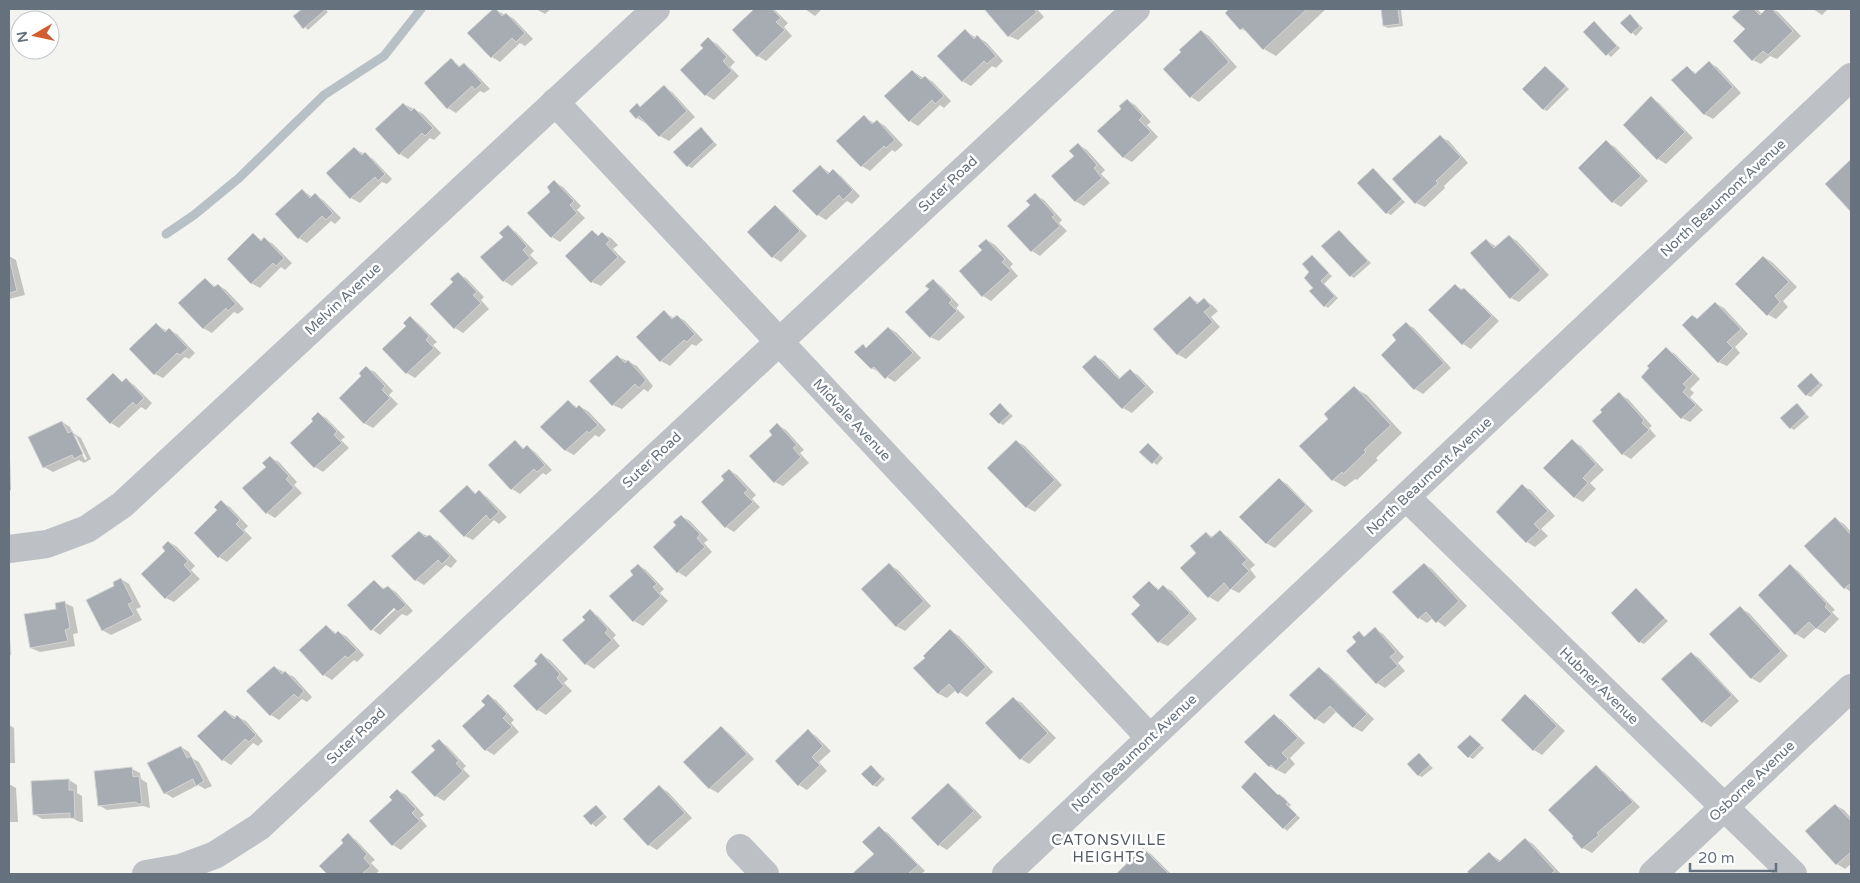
<svg xmlns="http://www.w3.org/2000/svg" width="1860" height="883" viewBox="0 0 1860 883" font-family="'Varela Round',sans-serif">
	<style>
		.shadow { fill: #0003; fill-rule: evenodd }
		.lines { fill: none; stroke-linecap: round; stroke-linejoin: round }
		.stream { stroke: #b7c1c5; stroke-width: 9 }
		.building { fill: #a6acb2; stroke: #d5d5d3 }
		.minor { stroke: #bdc0c4; stroke-width: 28 }
		.labels { text-anchor: middle; dominant-baseline: central; stroke-width: 5; stroke-linejoin: round; paint-order: stroke }
		.street-label { font-size: 14px; fill: #65727e; stroke: #fff }
		.neighbourhood-label { font-size: 15px; letter-spacing: 1px; fill: #535c64; stroke: #fff }
	</style>
	<rect width="100%" height="100%" fill="#f3f4f0"/>
	<path class="shadow" d="M 303,9 L 325,9 L 328,12 L 308,30 L 295,17 Z
		M 494,9 L 505,15 L 506,14 L 514,19 L 533,39 L 525,46 L 520,43 L 500,62 L 492,57 L 469,33 Z
		M 536,9 L 551,9 L 545,14 Z
		M 756,9 L 774,9 L 788,23 L 784,27 L 792,36 L 766,61 L 758,56 L 734,30 Z
		M 805,9 L 822,9 L 815,16 Z
		M 989,9 L 1037,9 L 1044,17 L 1018,40 L 1009,36 L 987,10 Z
		M 1230,9 L 1326,9 L 1276,56 L 1264,49 L 1250,33 L 1241,29 L 1226,13 Z
		M 1399,9 L 1401,10 L 1403,26 L 1388,28 L 1384,26 L 1382,10 Z
		M 1743,9 L 1757,9 L 1762,14 L 1768,9 L 1772,9 L 1778,12 L 1801,36 L 1777,59 L 1770,56 L 1761,64 L 1753,60 L 1746,29 L 1734,17 Z
		M 1813,9 L 1828,9 L 1822,15 Z
		M 1630,16 L 1643,28 L 1636,36 L 1622,23 Z
		M 1594,23 L 1620,48 L 1611,57 L 1585,32 Z
		M 966,31 L 976,38 L 977,37 L 986,42 L 1003,61 L 996,68 L 992,66 L 971,86 L 962,81 Z
		M 1201,31 L 1209,36 L 1237,67 L 1199,102 L 1191,97 Z
		M 708,39 L 717,44 L 735,62 L 730,67 L 739,76 L 714,100 L 706,95 L 682,70 L 705,48 Z
		M 451,60 L 461,67 L 464,65 L 472,70 L 490,89 L 484,93 L 480,91 L 456,113 L 448,108 L 425,83 Z
		M 1709,63 L 1717,67 L 1741,93 L 1713,119 L 1704,114 L 1687,67 L 1697,74 Z
		M 1546,67 L 1569,89 L 1547,111 L 1543,109 Z
		M 913,71 L 923,78 L 925,77 L 933,82 L 951,101 L 944,108 L 940,105 L 918,126 L 910,121 L 886,96 Z
		M 664,87 L 672,92 L 695,117 L 669,141 L 660,136 L 647,122 L 645,123 L 637,118 L 637,105 L 642,107 Z
		M 1651,98 L 1659,103 L 1693,138 L 1666,164 L 1658,159 Z
		M 1127,100 L 1135,105 L 1151,122 L 1147,125 L 1158,137 L 1132,162 L 1123,157 L 1123,109 Z
		M 404,104 L 423,114 L 441,133 L 434,140 L 430,138 L 408,159 L 400,154 Z
		M 864,117 L 874,123 L 877,121 L 885,126 L 903,145 L 895,152 L 892,150 L 870,171 L 862,166 Z
		M 701,129 L 717,145 L 692,168 L 688,166 Z
		M 1440,137 L 1449,141 L 1468,163 L 1444,186 L 1445,188 L 1425,207 L 1416,203 Z
		M 1607,142 L 1615,147 L 1648,181 L 1621,207 L 1613,202 L 1580,168 Z
		M 1079,145 L 1087,150 L 1105,170 L 1101,174 L 1110,183 L 1084,206 L 1075,201 L 1076,156 Z
		M 355,149 L 373,159 L 392,179 L 387,184 L 382,182 L 360,203 L 351,198 L 328,173 Z
		M 820,166 L 830,173 L 833,171 L 841,176 L 860,196 L 852,204 L 847,201 L 826,220 L 818,215 Z
		M 1373,170 L 1405,202 L 1391,215 L 1387,213 Z
		M 554,182 L 563,187 L 581,206 L 577,210 L 585,218 L 560,242 L 552,237 L 552,192 Z
		M 302,190 L 312,197 L 315,195 L 323,200 L 341,218 L 335,224 L 331,221 L 307,243 L 299,238 L 277,214 Z
		M 1035,195 L 1044,200 L 1062,220 L 1059,223 L 1067,231 L 1040,256 L 1032,251 L 1009,226 L 1032,205 Z
		M 775,207 L 783,212 L 807,236 L 781,262 L 773,257 Z
		M 508,227 L 516,232 L 534,251 L 530,255 L 538,263 L 512,286 L 504,281 L 505,237 Z
		M 592,231 L 600,236 L 603,234 L 611,238 L 618,245 L 613,249 L 626,262 L 601,286 L 592,282 Z
		M 1339,231 L 1371,263 L 1354,278 L 1351,276 Z
		M 253,235 L 263,241 L 265,239 L 273,244 L 292,263 L 285,270 L 281,267 L 260,288 L 251,283 Z
		M 1509,236 L 1517,241 L 1549,275 L 1519,302 L 1511,298 L 1486,240 L 1497,247 Z
		M 987,240 L 995,245 L 1013,264 L 1010,267 L 1018,276 L 991,301 L 983,296 L 984,250 Z
		M 9,256 L 16,260 L 25,295 L 9,299 Z
		M 1312,257 L 1332,276 L 1324,284 L 1338,298 L 1328,308 L 1325,306 L 1315,288 L 1311,272 Z
		M 1764,257 L 1772,262 L 1797,287 L 1783,301 L 1788,307 L 1776,319 L 1767,314 Z
		M 458,274 L 466,278 L 484,297 L 481,300 L 489,309 L 463,333 L 455,328 L 455,282 Z
		M 205,279 L 216,287 L 218,285 L 226,290 L 244,309 L 238,314 L 234,312 L 212,333 L 203,328 Z
		M 933,281 L 941,286 L 959,305 L 956,308 L 965,317 L 939,341 L 930,337 L 931,289 Z
		M 1455,285 L 1472,295 L 1499,321 L 1471,349 L 1463,344 Z
		M 1190,297 L 1200,304 L 1204,300 L 1212,305 L 1218,311 L 1211,317 L 1220,327 L 1186,359 L 1177,354 Z
		M 1715,303 L 1724,308 L 1748,334 L 1735,347 L 1740,353 L 1727,366 L 1718,362 L 1693,316 L 1698,319 Z
		M 664,312 L 675,319 L 677,316 L 685,321 L 703,340 L 696,346 L 692,344 L 670,366 L 661,361 L 638,337 Z
		M 410,318 L 418,323 L 437,342 L 433,345 L 441,353 L 415,378 L 407,373 L 384,349 L 408,326 Z
		M 1406,324 L 1414,328 L 1451,368 L 1423,394 L 1415,389 L 1398,341 Z
		M 157,325 L 167,331 L 169,330 L 177,334 L 195,353 L 189,359 L 185,357 L 163,378 L 155,374 Z
		M 889,328 L 897,333 L 921,358 L 895,382 L 872,368 L 863,346 L 867,349 Z
		M 1667,349 L 1675,354 L 1700,379 L 1690,389 L 1694,393 L 1690,397 L 1703,410 L 1690,422 L 1682,418 Z
		M 617,356 L 637,366 L 653,386 L 648,392 L 644,389 L 622,409 L 613,405 Z
		M 1095,356 L 1104,361 L 1121,379 L 1130,371 L 1138,375 L 1154,392 L 1132,413 L 1123,408 Z
		M 366,368 L 375,372 L 393,391 L 389,395 L 398,404 L 373,428 L 364,423 L 363,376 Z
		M 1811,374 L 1823,385 L 1811,397 L 1807,395 Z
		M 113,375 L 124,382 L 126,380 L 134,385 L 152,403 L 146,410 L 141,407 L 119,428 L 111,423 Z
		M 1354,388 L 1367,395 L 1402,433 L 1376,458 L 1378,460 L 1357,480 L 1355,479 L 1345,487 L 1333,480 L 1330,419 Z
		M 1619,394 L 1628,399 L 1652,426 L 1649,428 L 1656,436 L 1631,459 L 1623,454 L 1604,412 Z
		M 568,401 L 578,408 L 579,406 L 588,411 L 606,430 L 599,437 L 595,435 L 574,455 L 565,450 Z
		M 1001,405 L 1013,416 L 1003,425 L 1000,423 Z
		M 1797,405 L 1809,417 L 1794,430 L 1791,428 Z
		M 318,413 L 326,418 L 345,437 L 341,440 L 349,448 L 323,472 L 315,467 L 292,443 L 315,421 Z
		M 62,422 L 70,427 L 73,433 L 81,438 L 91,459 L 84,463 L 79,460 L 53,472 L 44,467 ZM 73,436 L 76,436 L 87,459 L 85,460 Z
		M 777,425 L 786,430 L 804,450 L 800,453 L 809,463 L 783,486 L 775,482 L 774,435 Z
		M 1016,441 L 1025,446 L 1062,485 L 1035,512 L 1026,507 Z
		M 1572,441 L 1581,446 L 1604,470 L 1590,483 L 1596,489 L 1583,502 L 1574,497 Z
		M 515,442 L 525,449 L 527,447 L 535,452 L 552,470 L 546,475 L 543,473 L 520,494 L 512,489 L 490,465 Z
		M 1152,447 L 1163,458 L 1157,465 L 1141,452 Z
		M 9,457 L 10,458 L 11,490 L 9,491 Z
		M 271,458 L 279,462 L 297,482 L 294,485 L 302,493 L 275,518 L 267,513 L 268,467 Z
		M 729,470 L 737,475 L 756,495 L 752,499 L 760,507 L 734,532 L 726,527 L 726,480 Z
		M 1279,479 L 1287,484 L 1313,511 L 1275,548 L 1266,543 Z
		M 1522,486 L 1531,490 L 1555,516 L 1541,529 L 1548,536 L 1535,547 L 1527,542 L 1498,512 Z
		M 467,487 L 477,494 L 479,492 L 487,497 L 507,517 L 499,524 L 494,520 L 473,540 L 465,536 Z
		M 221,502 L 230,507 L 248,526 L 244,530 L 252,538 L 227,562 L 219,557 L 195,533 L 219,510 Z
		M 681,516 L 690,521 L 708,540 L 704,543 L 712,552 L 686,577 L 678,572 L 677,525 Z
		M 1835,519 L 1844,524 L 1851,532 L 1851,592 L 1845,588 L 1806,546 Z
		M 419,532 L 438,541 L 457,561 L 451,568 L 446,565 L 424,585 L 416,580 L 393,556 Z
		M 1220,532 L 1228,537 L 1255,565 L 1250,569 L 1256,577 L 1239,593 L 1231,589 L 1218,602 L 1209,597 L 1181,568 L 1198,553 L 1206,533 L 1214,538 Z
		M 169,542 L 177,547 L 195,566 L 191,570 L 200,579 L 174,602 L 166,598 Z
		M 1424,564 L 1432,569 L 1467,606 L 1445,627 L 1433,618 L 1427,623 L 1419,618 Z
		M 638,565 L 646,570 L 664,589 L 660,593 L 668,601 L 643,626 L 634,621 L 635,575 Z
		M 890,565 L 898,570 L 931,606 L 905,631 L 896,626 Z
		M 1790,566 L 1798,571 L 1835,610 L 1832,612 L 1839,619 L 1825,633 L 1816,628 L 1804,639 L 1796,634 L 1759,595 Z
		M 121,579 L 129,584 L 141,607 L 136,609 L 142,620 L 111,635 L 102,630 L 116,586 Z
		M 374,582 L 385,589 L 388,587 L 396,592 L 413,611 L 407,616 L 402,614 L 380,635 L 373,630 L 400,605 Z
		M 1149,582 L 1160,590 L 1164,587 L 1172,591 L 1197,619 L 1168,646 L 1159,642 L 1142,605 Z
		M 1636,590 L 1668,621 L 1644,644 L 1640,642 Z
		M 65,603 L 73,607 L 78,633 L 73,634 L 75,646 L 40,652 L 31,648 L 57,610 Z
		M 1740,608 L 1749,613 L 1788,656 L 1760,683 L 1751,678 Z
		M 590,611 L 598,616 L 616,635 L 613,638 L 620,646 L 594,669 L 586,664 Z
		M 9,623 L 11,655 L 9,656 Z
		M 327,626 L 337,634 L 339,632 L 347,637 L 364,655 L 357,662 L 354,660 L 332,680 L 324,675 L 301,651 Z
		M 1375,629 L 1383,634 L 1404,657 L 1398,663 L 1405,671 L 1385,688 L 1377,683 L 1348,651 L 1358,642 L 1359,633 L 1366,637 Z
		M 951,631 L 959,636 L 993,672 L 967,697 L 956,690 L 947,698 L 939,694 L 915,669 Z
		M 1691,653 L 1699,658 L 1739,701 L 1711,727 L 1703,722 L 1663,679 Z
		M 541,655 L 550,660 L 568,679 L 564,683 L 572,691 L 546,715 L 538,710 L 515,686 L 538,664 Z
		M 274,667 L 294,677 L 312,697 L 307,702 L 302,699 L 279,720 L 271,715 Z
		M 1319,669 L 1328,674 L 1374,719 L 1362,732 L 1353,727 L 1337,711 L 1324,724 L 1316,719 L 1291,695 Z
		M 488,696 L 496,700 L 514,720 L 511,723 L 519,732 L 494,755 L 486,750 L 463,726 L 486,705 Z
		M 1526,696 L 1534,701 L 1565,731 L 1542,755 L 1534,750 Z
		M 1013,698 L 1022,703 L 1056,738 L 1029,764 L 1021,759 Z
		M 226,711 L 236,718 L 237,717 L 246,721 L 263,741 L 258,746 L 253,743 L 231,765 L 223,760 L 199,736 Z
		M 1274,715 L 1282,720 L 1305,743 L 1290,758 L 1295,764 L 1285,774 L 1269,766 Z
		M 9,725 L 14,728 L 15,763 L 9,763 Z
		M 721,728 L 729,733 L 754,759 L 718,793 L 709,788 Z
		M 808,731 L 816,736 L 831,751 L 819,762 L 827,771 L 807,790 L 799,785 Z
		M 1470,736 L 1484,748 L 1473,759 L 1469,757 Z
		M 439,741 L 447,746 L 466,766 L 463,769 L 470,776 L 444,801 L 436,796 L 437,750 Z
		M 181,747 L 189,752 L 192,758 L 199,762 L 212,786 L 205,789 L 198,785 L 173,798 L 165,793 Z
		M 1419,755 L 1433,768 L 1422,777 L 1418,775 Z
		M 871,766 L 885,779 L 877,787 L 873,785 Z
		M 1596,767 L 1604,772 L 1640,807 L 1592,853 L 1583,848 L 1574,838 Z
		M 132,769 L 140,773 L 141,779 L 147,783 L 150,808 L 143,806 L 107,810 L 99,805 Z
		M 1256,774 L 1279,796 L 1283,797 L 1291,805 L 1289,807 L 1300,818 L 1287,831 L 1243,787 Z
		M 69,780 L 77,785 L 77,793 L 82,796 L 83,822 L 80,822 L 72,818 L 42,819 L 34,814 Z
		M 9,784 L 16,788 L 18,822 L 9,822 Z
		M 948,785 L 956,790 L 982,817 L 947,850 L 939,845 Z
		M 660,787 L 668,792 L 692,818 L 657,850 L 649,845 L 625,819 Z
		M 397,790 L 406,795 L 424,815 L 420,818 L 427,826 L 401,850 L 393,845 L 370,821 L 393,800 Z
		M 1835,805 L 1844,810 L 1851,818 L 1851,864 L 1845,869 L 1837,864 L 1807,831 Z
		M 596,806 L 607,817 L 596,827 L 585,816 Z
		M 879,828 L 888,833 L 925,871 L 921,874 L 856,874 L 855,873 L 875,854 Z
		M 348,835 L 356,840 L 375,860 L 371,863 L 379,871 L 375,874 L 328,874 L 321,866 L 345,844 Z
		M 1525,839 L 1533,844 L 1561,874 L 1471,874 L 1469,872 L 1489,853 L 1501,861 Z
		M 1143,849 L 1151,854 L 1171,874 L 1118,874 Z"/>
	<g class="lines">
		<path class="stream" d="M 166,234 L 194,215 L 239,178 L 324,95 L 384,56 L 421,9"/>
	</g>
	<path class="building" d="M 302,9 L 324,9 L 325,10 L 303,29 L 293,16 Z
		M 493,9 L 496,9 L 502,16 L 506,13 L 525,33 L 516,42 L 512,38 L 491,58 L 467,33 Z
		M 754,9 L 772,9 L 781,18 L 776,22 L 785,30 L 757,57 L 732,30 Z
		M 987,9 L 1034,9 L 1037,12 L 1008,37 L 985,10 Z
		M 1229,9 L 1307,9 L 1263,50 L 1243,28 L 1240,30 L 1225,13 Z
		M 1381,9 L 1398,9 L 1400,24 L 1383,26 Z
		M 1741,9 L 1754,9 L 1760,15 L 1766,9 L 1772,9 L 1793,31 L 1768,55 L 1763,51 L 1752,61 L 1733,41 L 1745,29 L 1732,17 Z
		M 1630,14 L 1640,26 L 1631,34 L 1620,23 Z
		M 1594,21 L 1617,46 L 1606,56 L 1583,32 Z
		M 965,29 L 974,39 L 977,35 L 996,56 L 987,64 L 984,61 L 962,82 L 937,56 Z
		M 1201,30 L 1229,62 L 1190,98 L 1163,69 L 1181,52 L 1179,50 Z
		M 708,37 L 727,57 L 723,61 L 732,71 L 705,96 L 680,70 L 703,48 L 700,45 Z
		M 451,58 L 459,67 L 464,63 L 482,83 L 475,90 L 472,86 L 447,109 L 424,83 Z
		M 1709,61 L 1733,87 L 1704,115 L 1671,80 L 1687,66 L 1695,74 Z
		M 1545,66 L 1566,86 L 1543,110 L 1522,89 Z
		M 912,70 L 921,79 L 925,76 L 944,96 L 935,104 L 932,100 L 909,122 L 884,96 Z
		M 664,85 L 687,111 L 659,137 L 639,116 L 636,119 L 629,111 L 637,103 L 640,107 Z
		M 1651,96 L 1685,132 L 1657,160 L 1623,125 Z
		M 1127,99 L 1143,116 L 1139,120 L 1151,132 L 1123,158 L 1097,131 L 1121,109 L 1119,106 Z
		M 403,103 L 411,111 L 414,108 L 433,128 L 425,136 L 422,133 L 399,155 L 375,129 Z
		M 864,115 L 872,124 L 877,120 L 895,140 L 886,148 L 884,146 L 861,167 L 836,141 Z
		M 701,127 L 714,142 L 687,167 L 673,152 Z
		M 1440,135 L 1461,157 L 1436,181 L 1438,183 L 1415,204 L 1392,179 Z
		M 1606,140 L 1641,176 L 1612,203 L 1578,168 Z
		M 1078,143 L 1097,165 L 1094,168 L 1102,178 L 1075,202 L 1051,176 L 1074,156 L 1069,151 Z
		M 354,147 L 362,155 L 365,152 L 385,174 L 378,181 L 375,177 L 350,199 L 326,173 Z
		M 1850,160 L 1851,161 L 1851,212 L 1825,184 Z
		M 820,165 L 828,174 L 833,169 L 853,190 L 843,200 L 839,195 L 817,216 L 792,191 Z
		M 1373,168 L 1402,199 L 1386,214 L 1357,183 Z
		M 554,180 L 574,201 L 570,205 L 577,213 L 551,238 L 527,213 L 550,192 L 547,187 Z
		M 302,189 L 310,198 L 315,193 L 333,213 L 326,220 L 322,216 L 298,239 L 275,214 Z
		M 1035,193 L 1055,215 L 1052,217 L 1060,226 L 1031,252 L 1007,226 L 1030,205 L 1026,201 Z
		M 775,205 L 800,231 L 772,258 L 747,232 Z
		M 508,225 L 527,246 L 523,250 L 530,258 L 503,282 L 480,257 L 503,237 L 499,233 Z
		M 592,230 L 598,236 L 602,232 L 610,240 L 606,244 L 618,257 L 591,283 L 565,256 Z
		M 1339,230 L 1368,261 L 1350,277 L 1321,246 Z
		M 253,233 L 261,241 L 264,237 L 284,258 L 276,266 L 273,263 L 251,284 L 227,259 Z
		M 1509,235 L 1541,270 L 1510,299 L 1470,253 L 1486,239 L 1494,248 Z
		M 986,239 L 1005,259 L 1002,262 L 1011,271 L 982,297 L 959,271 L 982,250 L 978,246 Z
		M 1312,255 L 1329,273 L 1321,281 L 1335,296 L 1324,307 L 1309,291 L 1313,288 L 1304,278 L 1309,272 L 1302,264 Z
		M 9,256 L 17,291 L 9,293 Z
		M 1763,256 L 1789,282 L 1775,296 L 1780,302 L 1767,316 L 1735,284 Z
		M 458,272 L 477,292 L 473,295 L 481,303 L 454,329 L 430,304 L 453,282 L 450,279 Z
		M 205,278 L 214,287 L 218,284 L 236,304 L 228,311 L 226,308 L 203,329 L 178,303 Z
		M 933,279 L 952,300 L 949,303 L 957,311 L 930,338 L 905,312 L 929,289 L 925,286 Z
		M 1455,284 L 1461,290 L 1464,288 L 1492,316 L 1462,345 L 1428,310 Z
		M 1190,296 L 1197,304 L 1204,298 L 1211,306 L 1204,312 L 1213,322 L 1177,355 L 1153,329 Z
		M 1715,302 L 1741,329 L 1727,342 L 1733,348 L 1718,363 L 1682,325 L 1692,315 L 1697,319 Z
		M 664,310 L 672,319 L 677,315 L 695,334 L 687,342 L 684,340 L 660,362 L 636,337 Z
		M 410,316 L 429,336 L 426,340 L 434,348 L 406,374 L 382,349 L 406,326 L 403,323 Z
		M 1406,322 L 1444,363 L 1414,390 L 1381,355 L 1396,340 L 1392,335 Z
		M 156,323 L 165,332 L 169,328 L 188,348 L 180,355 L 177,353 L 154,375 L 129,349 Z
		M 888,327 L 913,353 L 885,379 L 874,367 L 871,369 L 854,352 L 863,344 L 866,348 Z
		M 1666,347 L 1693,374 L 1683,384 L 1687,387 L 1683,392 L 1696,405 L 1681,419 L 1641,377 L 1649,368 L 1647,366 Z
		M 617,355 L 625,363 L 628,360 L 646,380 L 639,388 L 635,384 L 612,406 L 589,381 Z
		M 1095,355 L 1119,379 L 1130,369 L 1146,386 L 1122,409 L 1082,367 Z
		M 366,366 L 385,386 L 382,390 L 390,398 L 364,424 L 339,398 L 361,376 L 359,373 Z
		M 113,373 L 122,382 L 126,378 L 144,398 L 136,406 L 133,402 L 110,424 L 86,399 Z
		M 1811,373 L 1820,383 L 1806,396 L 1797,386 Z
		M 1354,386 L 1391,425 L 1364,450 L 1366,452 L 1343,474 L 1342,472 L 1332,481 L 1299,446 L 1328,419 L 1324,414 Z
		M 1619,392 L 1644,420 L 1642,423 L 1649,430 L 1622,455 L 1592,421 L 1602,412 L 1600,410 Z
		M 568,400 L 576,408 L 579,405 L 598,425 L 589,433 L 587,431 L 565,451 L 540,427 Z
		M 1000,403 L 1010,414 L 999,424 L 989,414 Z
		M 1797,403 L 1806,414 L 1790,429 L 1780,418 Z
		M 318,412 L 337,431 L 334,435 L 342,443 L 314,468 L 290,443 L 313,421 L 311,419 Z
		M 62,421 L 68,433 L 72,431 L 83,454 L 74,459 L 72,455 L 43,468 L 28,437 Z
		M 777,423 L 797,445 L 793,448 L 801,457 L 774,483 L 749,456 L 772,435 L 769,431 Z
		M 1572,439 L 1596,464 L 1583,478 L 1588,483 L 1574,498 L 1543,468 Z
		M 515,440 L 523,449 L 527,445 L 545,465 L 537,472 L 534,469 L 511,490 L 488,465 Z
		M 1016,440 L 1055,480 L 1026,508 L 987,468 Z
		M 1148,443 L 1160,455 L 1152,464 L 1139,452 Z
		M 270,456 L 289,476 L 286,479 L 294,488 L 266,514 L 242,488 L 266,467 L 262,463 Z
		M 729,469 L 748,490 L 744,493 L 753,502 L 725,528 L 701,502 L 724,480 L 721,476 Z
		M 1279,478 L 1306,505 L 1266,544 L 1239,517 Z
		M 1522,484 L 1548,511 L 1534,524 L 1540,530 L 1526,543 L 1496,512 Z
		M 467,485 L 475,494 L 479,490 L 499,512 L 490,520 L 486,515 L 464,537 L 439,511 Z
		M 221,500 L 240,520 L 236,524 L 245,533 L 218,558 L 194,533 L 217,510 L 214,507 Z
		M 681,515 L 700,534 L 697,538 L 705,547 L 677,573 L 653,547 L 676,525 L 673,522 Z
		M 1835,517 L 1851,535 L 1851,583 L 1844,589 L 1804,546 Z
		M 1220,530 L 1247,560 L 1242,564 L 1249,571 L 1230,590 L 1224,583 L 1208,598 L 1180,568 L 1196,553 L 1190,546 L 1206,532 L 1211,538 Z
		M 419,531 L 425,537 L 430,535 L 450,556 L 442,564 L 438,560 L 415,581 L 391,556 Z
		M 168,541 L 188,561 L 184,565 L 192,574 L 165,599 L 141,574 L 165,551 L 162,547 Z
		M 889,563 L 924,601 L 896,627 L 861,589 Z
		M 1424,563 L 1459,601 L 1436,623 L 1426,612 L 1418,619 L 1392,592 Z
		M 638,564 L 657,584 L 653,587 L 661,596 L 633,622 L 609,596 L 633,575 L 630,571 Z
		M 1790,564 L 1827,604 L 1825,607 L 1832,614 L 1816,629 L 1809,622 L 1795,635 L 1758,595 Z
		M 121,578 L 133,602 L 128,604 L 134,615 L 102,631 L 86,600 L 114,586 L 113,582 Z
		M 374,580 L 383,589 L 388,586 L 406,605 L 398,612 L 394,608 L 371,631 L 347,605 Z
		M 1149,581 L 1158,590 L 1163,585 L 1190,613 L 1158,643 L 1131,614 L 1140,605 L 1132,597 Z
		M 1636,588 L 1665,618 L 1639,643 L 1611,613 Z
		M 65,601 L 70,628 L 65,630 L 68,641 L 30,648 L 24,614 L 56,609 L 55,603 Z
		M 1740,606 L 1781,651 L 1751,679 L 1709,634 Z
		M 590,609 L 608,629 L 605,633 L 612,640 L 585,665 L 562,640 L 585,620 L 582,617 Z
		M 326,625 L 335,634 L 338,631 L 357,650 L 348,658 L 345,656 L 323,676 L 299,650 Z
		M 1375,627 L 1396,652 L 1390,657 L 1398,666 L 1376,684 L 1346,651 L 1356,642 L 1352,637 L 1359,631 L 1364,637 Z
		M 950,629 L 986,667 L 958,694 L 949,684 L 938,694 L 913,668 L 925,658 L 923,656 Z
		M 1691,652 L 1732,695 L 1702,723 L 1661,679 Z
		M 541,653 L 560,674 L 557,678 L 564,686 L 537,711 L 513,686 L 537,664 L 534,661 Z
		M 274,666 L 282,674 L 285,671 L 304,691 L 298,698 L 294,694 L 270,716 L 246,691 Z
		M 1319,667 L 1367,714 L 1353,728 L 1330,706 L 1315,720 L 1289,695 Z
		M 488,694 L 507,714 L 503,718 L 512,727 L 485,751 L 462,726 L 485,705 L 481,701 Z
		M 1525,694 L 1557,726 L 1533,751 L 1501,720 Z
		M 1013,697 L 1048,733 L 1020,760 L 985,723 Z
		M 225,710 L 234,719 L 237,715 L 256,735 L 249,742 L 245,739 L 222,761 L 197,736 Z
		M 1274,714 L 1298,738 L 1282,753 L 1288,759 L 1276,770 L 1271,765 L 1269,767 L 1244,742 Z
		M 721,726 L 747,754 L 709,789 L 683,762 Z
		M 808,729 L 823,746 L 812,757 L 820,765 L 798,786 L 775,761 Z
		M 1470,735 L 1481,745 L 1468,758 L 1457,747 Z
		M 439,739 L 459,761 L 456,763 L 463,771 L 435,797 L 411,772 L 435,750 L 431,746 Z
		M 181,746 L 187,758 L 191,756 L 204,781 L 196,786 L 193,779 L 164,794 L 147,763 Z
		M 1419,753 L 1430,765 L 1418,776 L 1407,764 Z
		M 871,765 L 882,777 L 873,786 L 861,774 Z
		M 1596,765 L 1620,791 L 1622,790 L 1633,802 L 1597,833 L 1599,835 L 1582,849 L 1572,838 L 1573,836 L 1548,810 Z
		M 132,767 L 133,777 L 139,776 L 142,804 L 137,804 L 136,802 L 98,806 L 94,771 Z
		M 1255,772 L 1278,795 L 1279,794 L 1288,802 L 1286,804 L 1297,815 L 1283,829 L 1241,787 Z
		M 69,779 L 69,790 L 74,790 L 75,818 L 70,818 L 70,813 L 33,815 L 31,781 Z
		M 948,783 L 974,811 L 938,846 L 911,818 Z
		M 659,785 L 685,813 L 648,846 L 623,819 Z
		M 397,789 L 416,809 L 412,813 L 420,821 L 392,846 L 369,821 L 392,800 L 389,797 Z
		M 1835,804 L 1851,821 L 1851,852 L 1836,865 L 1805,831 Z
		M 596,805 L 604,814 L 591,825 L 583,816 Z
		M 879,826 L 918,865 L 908,874 L 855,874 L 853,873 L 874,854 L 862,842 Z
		M 348,833 L 367,854 L 364,858 L 371,866 L 362,874 L 327,874 L 319,866 L 343,843 L 341,840 Z
		M 1525,838 L 1555,871 L 1551,874 L 1470,874 L 1467,872 L 1489,852 L 1499,862 Z
		M 1143,848 L 1169,874 L 1116,874 Z"/>
	<g class="lines">
		<path class="minor" d="M 555,102 L 1150,738
			M 1407,498 L 1793,874
			M 9,549 L 47,544 L 87,529 L 122,505 L 656,9
			M 740,848 L 765,874
			M 146,874 L 180,868 L 215,855 L 259,827 L 1136,9
			M 1006,874 L 1851,77
			M 1653,874 L 1851,688"/>
	</g>
	<g class="labels">
		<g class="street-label">
			<text transform="translate(948 184) rotate(-43)">Suter Road</text>
			<text transform="translate(1723 198) rotate(-43)">North Beaumont Avenue</text>
			<text transform="translate(343 299) rotate(-43)">Melvin Avenue</text>
			<text transform="translate(852 420) rotate(47)">Midvale Avenue</text>
			<text transform="translate(652 460) rotate(-43)">Suter Road</text>
			<text transform="translate(1429 476) rotate(-43)">North Beaumont Avenue</text>
			<text transform="translate(1599 686) rotate(44)">Hubner Avenue</text>
			<text transform="translate(356 736) rotate(-43)">Suter Road</text>
			<text transform="translate(1134 753) rotate(-43)">North Beaumont Avenue</text>
			<text transform="translate(1752 781) rotate(-43)">Osborne Avenue</text>
		</g>
		<g class="neighbourhood-label">
			<text x="1109" y="840">CATONSVILLE<tspan x="1109" dy="17">HEIGHTS</tspan></text>
		</g>
	</g>
	<rect width="1860" height="883" fill="none" stroke="#65727e" stroke-width="20"/>
	<g transform="translate(35 35) rotate(261)"><circle r="24" fill="#ffffff" stroke="#c1c7cb"/>
	<path d="M0-4L9 19L0 12L-9 19Z" fill="#d15d32"/>
	<text y="-8" font-size="14" font-weight="bold" text-anchor="middle" fill="#65727e">N</text>
	</g>
	<path d="M1690 863v8h86v-8" fill="none" stroke="#65727e" stroke-width="2.5"/>
	<text x="1698" y="863" font-size="15" fill="#65727e" stroke="#ffffff" stroke-width="4" paint-order="stroke">20 m</text>
</svg>
